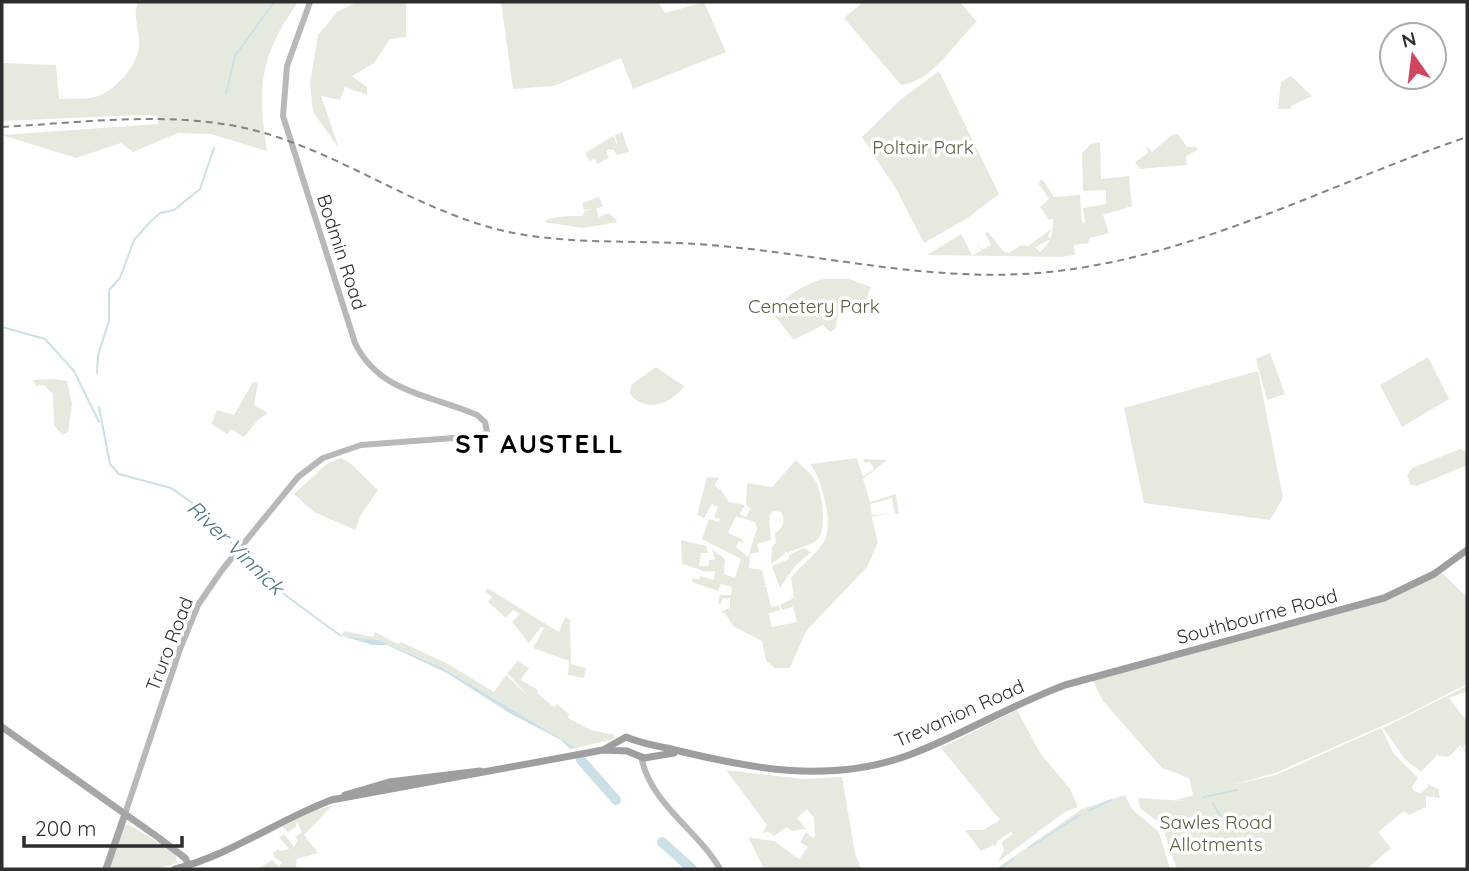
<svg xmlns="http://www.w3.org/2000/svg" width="1469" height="871" viewBox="0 0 1469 871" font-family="Quicksand,sans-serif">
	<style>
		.green { fill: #e6eade; fill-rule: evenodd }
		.water { fill: #cce0e8 }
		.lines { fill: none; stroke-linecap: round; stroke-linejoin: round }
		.stream { stroke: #cce0e8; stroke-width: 2 }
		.river { stroke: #cce0e8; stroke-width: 10 }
		.secondary { stroke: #b8b8b8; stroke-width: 6 }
		.primary { stroke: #a6a6a6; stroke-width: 7 }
		.trunk { stroke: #9e9e9e; stroke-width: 7 }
		.rail { stroke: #838383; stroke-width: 2; stroke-dasharray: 7 5; stroke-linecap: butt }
		.labels { text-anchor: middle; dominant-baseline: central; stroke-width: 7; stroke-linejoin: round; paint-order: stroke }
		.park-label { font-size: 19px; fill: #566541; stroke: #fff }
		.street-label { font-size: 19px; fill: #2e2e2e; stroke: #fff }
		.water-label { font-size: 21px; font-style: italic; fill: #457588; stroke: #fff }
		.district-label { font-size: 26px; font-weight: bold; letter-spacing: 2px; fill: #000; stroke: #fff }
	</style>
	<rect width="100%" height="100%" fill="#fff"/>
	<path class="green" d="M 138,2 L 298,2 C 260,55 257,88 267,151 L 211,134 L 178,133 L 133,152 L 121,143 L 76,158 L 2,135 L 158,124 L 157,116 L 141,115 L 2,121 L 2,63 L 56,65 L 59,99 C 71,98 87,100 98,96 C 116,90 138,64 139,46 C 140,31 132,15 138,2 Z
		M 357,2 L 406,2 L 406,37 L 390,39 L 374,63 L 352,76 L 367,87 L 367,95 L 345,87 L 340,100 L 321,96 L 339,148 L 313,112 L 310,83 L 318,35 L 337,12 Z
		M 501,2 L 658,2 L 665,13 L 704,2 L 726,52 L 633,89 L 621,58 L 554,86 L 513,89 Z
		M 863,2 L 960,2 L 977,22 C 955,41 932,83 901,85 L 844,18 Z
		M 939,71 L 999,194 L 969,217 L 924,243 L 896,189 L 862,137 L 900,100 Z
		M 1291,76 L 1312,96 L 1291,106 L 1291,109 L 1278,109 L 1281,82 Z
		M 622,132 L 629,152 L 617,155 L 614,150 L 609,149 L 606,151 L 609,158 L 597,164 L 595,159 L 589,161 L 585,153 L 613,136 L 618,146 L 615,135 Z
		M 1178,134 L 1187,147 L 1196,147 L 1198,150 L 1186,156 L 1187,165 L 1140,169 L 1135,162 L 1148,153 L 1147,146 L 1152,152 L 1172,135 Z
		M 1100,142 L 1101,179 L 1129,176 L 1132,206 L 1103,215 L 1109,233 L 1090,238 L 1089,243 L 1074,245 L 1075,255 L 1061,257 L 927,255 L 961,234 L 972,255 L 981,251 L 977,244 L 982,250 L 991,245 L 985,233 L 988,232 L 1004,252 L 1009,253 L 1021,245 L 1028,246 L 1051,229 L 1048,237 L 1051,239 L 1035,247 L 1040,252 C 1051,243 1053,234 1053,218 L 1049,220 L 1040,207 L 1049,199 L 1038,183 L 1042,179 L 1054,197 L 1080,195 L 1082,224 L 1085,222 L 1083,208 L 1106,204 L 1106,190 L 1083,191 L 1082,153 L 1091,144 Z
		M 599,197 L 603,206 L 596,209 L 599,217 L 609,213 L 618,222 L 583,228 L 544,222 C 552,215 572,216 583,216 L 584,211 L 593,209 L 584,210 L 582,203 Z
		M 822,279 L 849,279 L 871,287 L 864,304 L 838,314 L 836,328 L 830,332 L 823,325 L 794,340 L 773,314 C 785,295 802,286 822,279 Z
		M 1270,353 L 1285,394 L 1267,400 L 1256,359 Z
		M 1428,357 L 1449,399 L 1402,427 L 1380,385 Z
		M 656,367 L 684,386 C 672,404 646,414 630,394 L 631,385 Z
		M 1258,371 L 1283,498 L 1270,520 L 1144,503 L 1124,408 Z
		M 54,379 L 67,381 L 72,404 L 68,432 L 62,435 L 54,425 L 53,394 L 44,385 L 36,386 L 33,380 Z
		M 253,382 L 258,383 L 254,405 L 268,413 L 258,420 L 244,437 L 231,429 L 227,434 L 211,424 L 217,410 L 234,415 Z
		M 1460,449 L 1467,452 L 1467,465 L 1417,486 L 1411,485 L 1407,475 L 1412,468 Z
		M 341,458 L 350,463 L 378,490 L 361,515 L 355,530 L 314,512 L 294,494 L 328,463 Z
		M 857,458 L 863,477 L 874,469 L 870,462 L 864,463 L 863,459 L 887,460 L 863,479 L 870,502 L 896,494 L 899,515 L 894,512 L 892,498 L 870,504 L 872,515 L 890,513 L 872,517 L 878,543 L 867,567 L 806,631 L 790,668 L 775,668 L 766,661 L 762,641 L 733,626 L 725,613 L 720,612 L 730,608 L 730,598 L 722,599 L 721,604 L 718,603 L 720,595 L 731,595 L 732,587 L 721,584 L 718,591 L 692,582 L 693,578 L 699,580 L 700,576 L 714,580 L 715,571 L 707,572 L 682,564 L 681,540 L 706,546 L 708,553 L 701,553 L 699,566 L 709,566 L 709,560 L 715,559 L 712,549 L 725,559 L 724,574 L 735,578 L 741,559 L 702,539 L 709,519 L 719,522 L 720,519 L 714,517 L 718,507 L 712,504 L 704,518 L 697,515 L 707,477 L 719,478 L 714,485 L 721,490 L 729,502 L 745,505 L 740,514 L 746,517 L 751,508 L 746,505 L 747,483 L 772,487 L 796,460 C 802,467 811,473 815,480 C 822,491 828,530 817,540 C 811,546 796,548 787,553 L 785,551 L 785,554 L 771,564 L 772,546 L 776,543 L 775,533 C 783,528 786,520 781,512 L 773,511 L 769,516 L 771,540 L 757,544 L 759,552 L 750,554 L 749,568 L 762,570 L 766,585 L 762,587 L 766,586 L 771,607 L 779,605 L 780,610 L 766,614 L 769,614 L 772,627 L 797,622 L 793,607 L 782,610 L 780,605 L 794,598 L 791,578 C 801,565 817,554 825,540 C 833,522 822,478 810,464 ZM 736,516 L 755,522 L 757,528 L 748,557 L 736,547 L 739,541 L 744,543 L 742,539 L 728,533 Z
		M 803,548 L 811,552 L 795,566 L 780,588 L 772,566 L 789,559 L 789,555 Z
		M 1442,573 L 1467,597 L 1467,684 L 1400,718 L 1275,773 L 1236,784 L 1276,775 L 1381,728 L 1394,754 L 1418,778 L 1412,787 L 1414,791 L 1421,793 L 1429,786 L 1426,783 L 1438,789 L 1440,798 L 1434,797 L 1433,788 L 1433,797 L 1426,796 L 1426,807 L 1409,815 L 1404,811 L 1378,832 L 1391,848 L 1367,869 L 1177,869 L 1161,824 L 1140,808 L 1138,798 L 1187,801 L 1176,800 L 1193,795 L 1189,778 L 1162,768 L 1103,701 L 1091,677 L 1408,588 L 1434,574 Z
		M 487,588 L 559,632 L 565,617 L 570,620 L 571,664 L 586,668 L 584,678 L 568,675 L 569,661 L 533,648 L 544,628 L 541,627 L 529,643 L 512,622 L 520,614 L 513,610 L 506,618 L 488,602 L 492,597 L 485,592 Z
		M 344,631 L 373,637 L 375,632 L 398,644 L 401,642 L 448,664 L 494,692 L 506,675 L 529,697 L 507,673 L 518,661 L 529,668 L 521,680 L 538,690 L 537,693 L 554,707 L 557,704 L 569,714 L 568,718 L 591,730 L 615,735 L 614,739 L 576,748 L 443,668 L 378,640 L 342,636 Z
		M 1467,686 L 1467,691 L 1449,698 L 1467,722 L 1467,743 L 1463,747 L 1467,754 L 1460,745 L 1449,757 L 1438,756 L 1439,753 L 1421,772 L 1405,759 L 1383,728 Z
		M 1017,710 L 1040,753 L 1070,789 L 1078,807 L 1065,812 L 998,862 L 1004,850 L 1002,842 L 1013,834 L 1010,832 L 998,841 L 995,847 L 993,845 L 981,851 L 965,830 L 983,830 L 1000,820 L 941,748 Z
		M 726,770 L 804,779 L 842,777 L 855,853 L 861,869 L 764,869 L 748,837 L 774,841 L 799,859 L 808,847 L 800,842 L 806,832 L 813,838 L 815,836 L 814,818 L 807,809 L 797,818 L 806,829 L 791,831 L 787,827 L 774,836 L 769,832 L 762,833 L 767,825 Z
		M 386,792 L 332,806 L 304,835 L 318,853 L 297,859 L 296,869 L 258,869 L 272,860 L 279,867 L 282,862 L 274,857 L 273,853 L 278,849 L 280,851 L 289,849 L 279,837 L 284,834 L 294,847 L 298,840 L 295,837 L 302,832 L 297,822 L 296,827 L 288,832 L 283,827 L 238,849 L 315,810 Z
		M 1125,795 L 1132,809 L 1159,832 L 1170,869 L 996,869 L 1082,809 Z
		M 128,824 L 176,853 L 177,863 L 156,869 L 109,869 L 123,827 Z"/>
	<path class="water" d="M 342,636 L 378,640 L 443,668 L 576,748 L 570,749 L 561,740 L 511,714 L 447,673 L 387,645 L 373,645 Z"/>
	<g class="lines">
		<path class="stream" d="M 226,94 L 235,56 L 274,2
			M 2,327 L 45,339 L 74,371 L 99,422
			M 97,373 L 98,355 L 109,321 L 109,290 L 120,278 L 134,240 L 150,222 L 160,213 L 174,210 L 200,189 L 214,148
			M 99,407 L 110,464 L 119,474 L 171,488 L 201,509 L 237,549
			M 241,553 L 285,595 L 341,636
			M 1204,797 L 1237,790
			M 1213,803 L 1221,817
			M 1088,811 L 1111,800
			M 1030,847 L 1080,815
			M 999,869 L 1013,859"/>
		<path class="river" d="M 581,760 L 616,800
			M 662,842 L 692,869"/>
		<path class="secondary" d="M 641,756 C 650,804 697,829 720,869
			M 125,814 L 180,649 L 198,605 L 222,570 L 298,477 L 323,458 L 361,445 L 480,436 L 487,432 L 485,422 L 477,415 C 431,395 379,393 355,343 L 283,116 L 287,66 L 310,2"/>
		<path class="primary" d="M 2,727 L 159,838 L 185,858 L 189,865
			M 106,869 L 125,814"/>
		<path class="trunk" d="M 603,750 L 626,737 C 640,743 652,745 667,748 C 747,768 828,785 909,755 C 962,735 1011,705 1065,685 L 1384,598 L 1434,574 L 1467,550
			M 345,795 L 389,782 L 480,771
			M 331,800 L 603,750 L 627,751 L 644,758 L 674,753
			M 175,869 C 231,855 279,819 334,799"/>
		<path class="rail" d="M 2,127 C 94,122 191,107 280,138 C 357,164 424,212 504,231 C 571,246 641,239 709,245 C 823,254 934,284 1049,272 C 1195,257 1329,184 1467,137"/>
	</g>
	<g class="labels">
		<g class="park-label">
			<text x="923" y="147">Poltair Park</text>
			<text x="814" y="306">Cemetery Park</text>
			<text x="1216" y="822">Sawles Road<tspan x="1216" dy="22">Allotments</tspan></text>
		</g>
		<g class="street-label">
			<text transform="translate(342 252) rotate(72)">Bodmin Road</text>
			<text transform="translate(1257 616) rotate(-15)">Southbourne Road</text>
			<text transform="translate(169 644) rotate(-69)">Truro Road</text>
			<text transform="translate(959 713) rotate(-24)">Trevanion Road</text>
		</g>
		<g class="water-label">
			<text transform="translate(236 547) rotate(44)">River Vinnick</text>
		</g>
		<g class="district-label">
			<text x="540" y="443">ST AUSTELL</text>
		</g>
	</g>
	<rect width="1469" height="871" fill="none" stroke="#2e2e2e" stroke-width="7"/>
	<g transform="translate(1413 56) rotate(346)"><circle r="33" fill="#ffffff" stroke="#ababab" stroke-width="2"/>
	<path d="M0-5L12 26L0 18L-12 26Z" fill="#d2445d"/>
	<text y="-10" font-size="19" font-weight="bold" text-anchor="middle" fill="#2e2e2e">N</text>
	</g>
	<path d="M24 836v10h158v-10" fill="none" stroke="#2e2e2e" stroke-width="3.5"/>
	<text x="35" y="836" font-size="21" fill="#2e2e2e" stroke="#ffffff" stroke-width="5" paint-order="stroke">200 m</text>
</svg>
